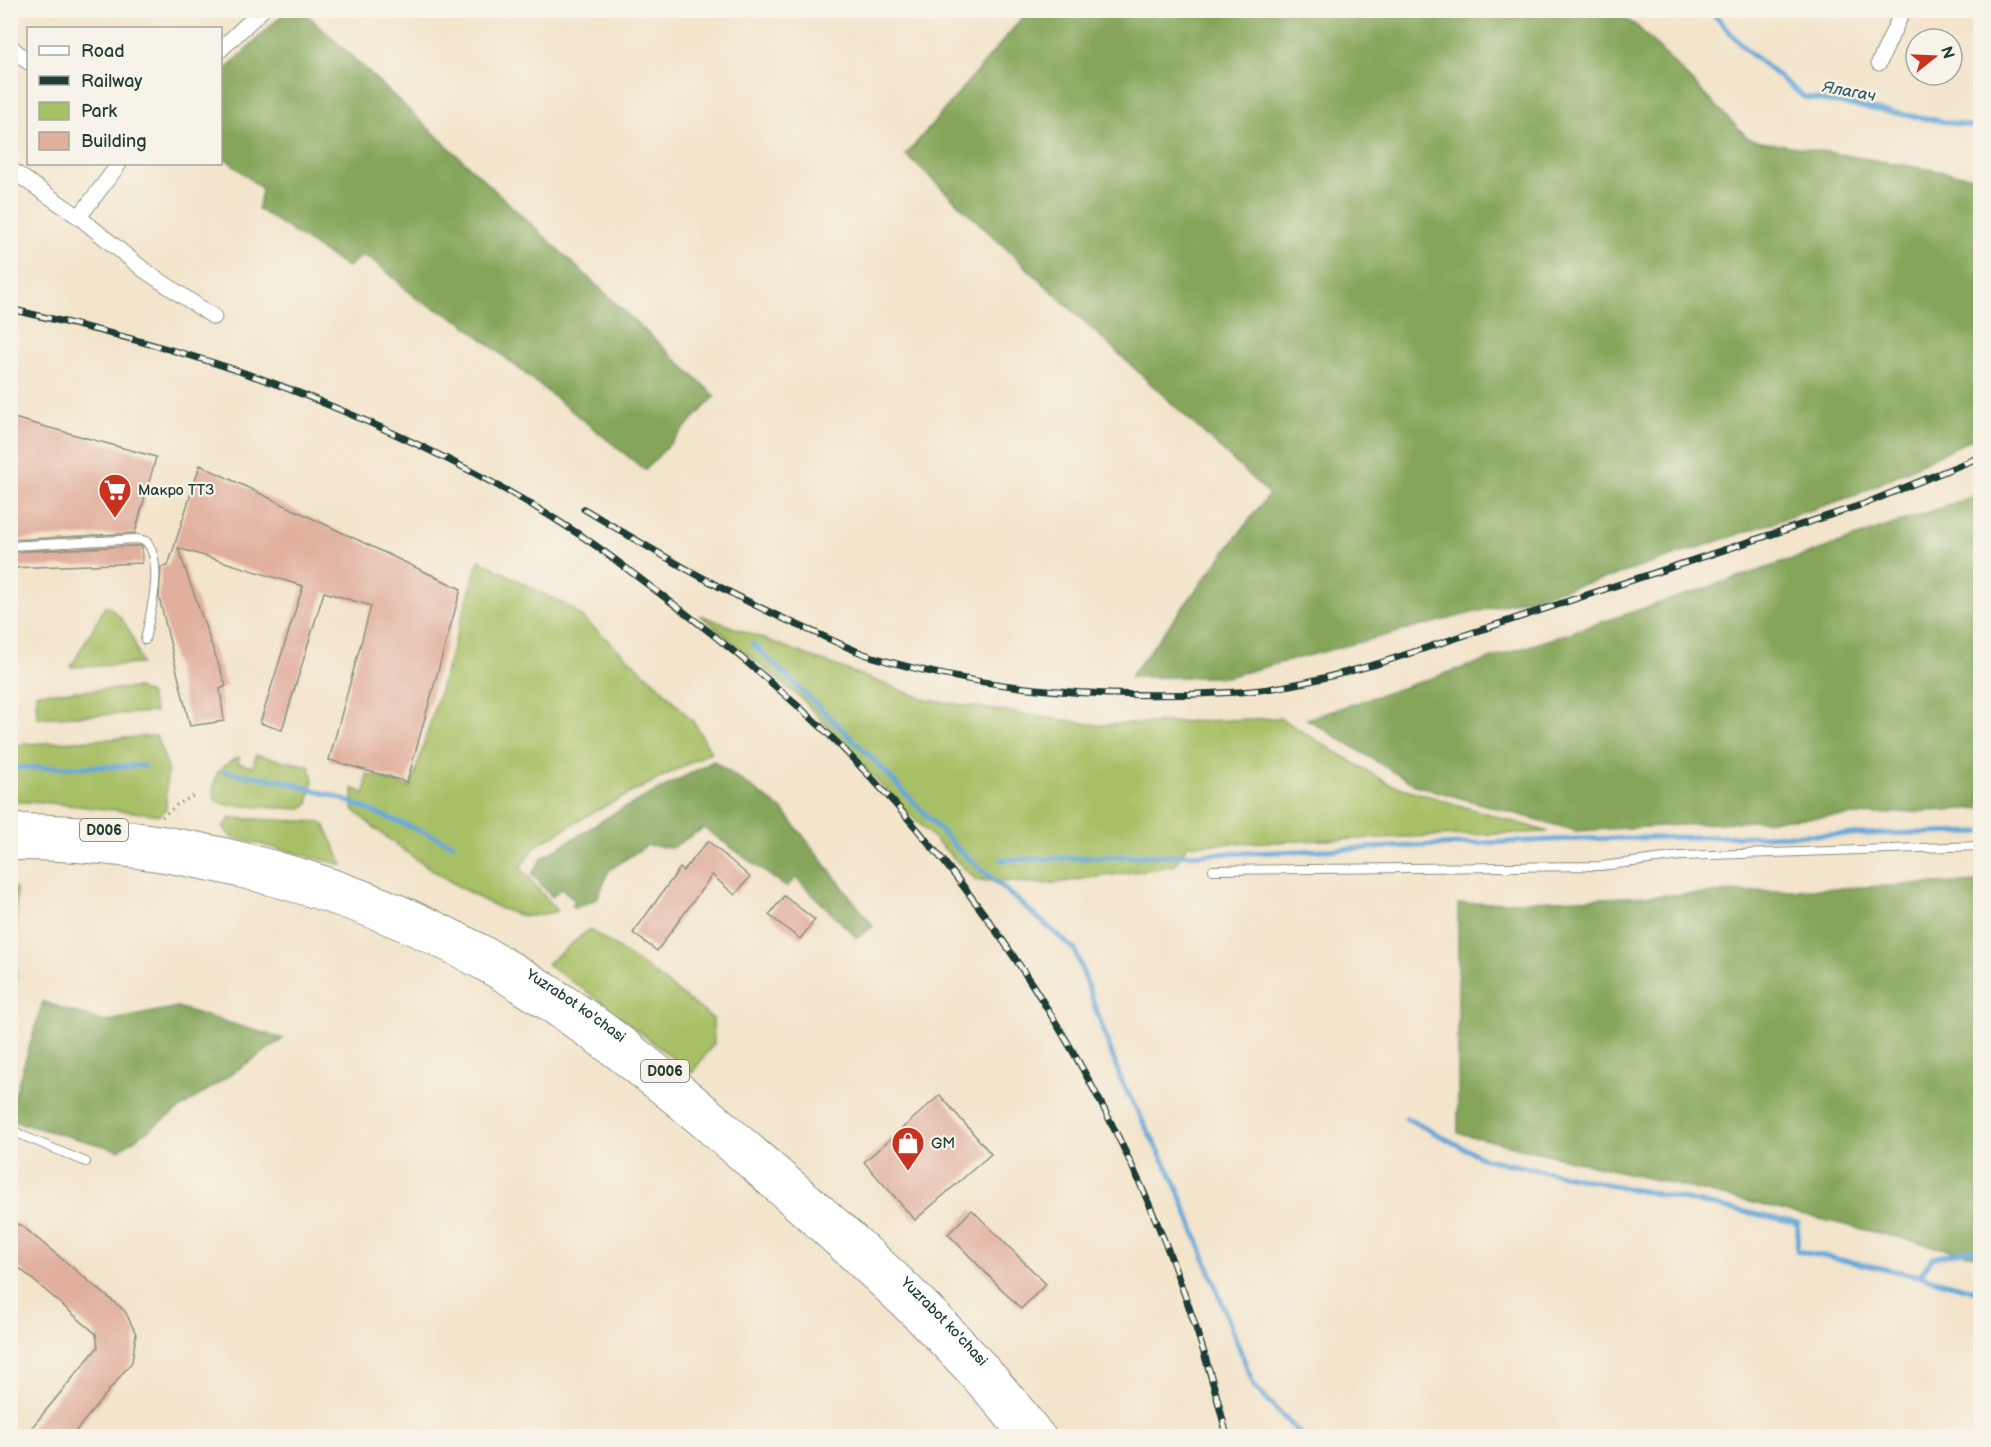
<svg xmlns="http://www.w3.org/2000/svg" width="1991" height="1447" viewBox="0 0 1991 1447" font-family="'Balsamiq Sans',sans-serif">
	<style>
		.green { fill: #a7bf65; stroke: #637e4c; stroke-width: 1.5 }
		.forest { fill: #85a65a; stroke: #527247; stroke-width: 1.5 }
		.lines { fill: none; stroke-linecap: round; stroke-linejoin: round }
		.stream { stroke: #65a7d9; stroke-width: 5 }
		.building { fill: #e1af9d }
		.service-casing { stroke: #899080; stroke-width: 10 }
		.minor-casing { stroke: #899080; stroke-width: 17 }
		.primary-casing { stroke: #899080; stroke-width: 26 }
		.path { stroke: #899080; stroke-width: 3; stroke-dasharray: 1.5 4.5; stroke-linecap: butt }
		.service { stroke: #fff; stroke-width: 8 }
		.minor { stroke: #fff; stroke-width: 15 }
		.primary { stroke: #fff; stroke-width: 24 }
		.rail-casing { stroke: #1f3d34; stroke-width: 7 }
		.rail { stroke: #f7f3e8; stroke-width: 4.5; stroke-dasharray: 14; stroke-linecap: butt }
		.labels { text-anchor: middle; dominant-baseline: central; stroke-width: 4.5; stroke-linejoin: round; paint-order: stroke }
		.shield { fill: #f7f3e8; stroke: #60746a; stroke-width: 1.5 }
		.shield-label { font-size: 14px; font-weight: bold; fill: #1f3d34 }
		.poi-label { font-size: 15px; fill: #1f3d34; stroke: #f7f3e8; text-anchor: start }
		.street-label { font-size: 15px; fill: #1f3d34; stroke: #f7f3e8 }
		.water-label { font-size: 16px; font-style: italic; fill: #345d66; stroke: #f7f3e8 }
	</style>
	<rect width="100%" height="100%" fill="#f7f3e8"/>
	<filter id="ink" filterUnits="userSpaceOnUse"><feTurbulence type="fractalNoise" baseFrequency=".0167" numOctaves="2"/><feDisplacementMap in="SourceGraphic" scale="12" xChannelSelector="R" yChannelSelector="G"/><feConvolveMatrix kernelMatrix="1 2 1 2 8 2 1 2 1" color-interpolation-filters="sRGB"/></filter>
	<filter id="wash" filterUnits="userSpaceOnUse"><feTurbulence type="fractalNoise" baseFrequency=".008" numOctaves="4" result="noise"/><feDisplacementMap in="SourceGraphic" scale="24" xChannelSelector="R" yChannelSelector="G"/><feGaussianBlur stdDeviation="1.35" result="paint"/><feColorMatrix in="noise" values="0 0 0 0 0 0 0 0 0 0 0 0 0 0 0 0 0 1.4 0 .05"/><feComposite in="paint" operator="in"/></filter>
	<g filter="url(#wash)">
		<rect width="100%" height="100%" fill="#f3e4cb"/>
		<path class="green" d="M 479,560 L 573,609 L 658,685 L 695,724 L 711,752 L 590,814 L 537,845 L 520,867 L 557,911 C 547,913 534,917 525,916 C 484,910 383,839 353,809 L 353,788 L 365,794 L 367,774 L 411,787 Z
			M 106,605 C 129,621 134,639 141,664 L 71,667 Z
			M 700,615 L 927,700 L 1097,725 L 1280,718 L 1389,784 L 1548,832 L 1187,845 L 1174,866 L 1047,884 L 976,880 L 891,796 L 805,702 Z
			M 138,688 L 149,694 L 155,712 L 37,718 L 36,693 Z
			M 156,736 L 167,765 L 166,809 L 160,815 L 41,802 L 11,802 L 11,745 Z
			M 256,755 L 309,766 L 313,779 L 308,804 L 300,809 L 228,805 L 215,800 C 211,776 218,767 239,757 L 238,763 L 253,767 Z
			M 231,818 L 320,822 L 325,826 L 343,865 L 231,837 L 223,826 Z
			M 11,888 L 16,888 L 16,985 L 11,995 Z
			M 590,929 L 648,969 L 713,1019 L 714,1043 L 692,1073 L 600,1001 L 547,964 Z"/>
		<path class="forest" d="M 286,11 L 303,11 L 715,396 L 645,470 L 460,321 L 417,299 L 385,270 L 363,255 L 347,267 L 258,209 L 262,189 L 221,155 L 221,74 Z
			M 1501,11 L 1510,20 L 1520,11 L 1612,11 L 1637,26 L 1749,139 L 1980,178 L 1980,435 L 1856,495 L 1614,576 L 1226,677 L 1130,677 L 1269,494 L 906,155 L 1028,11 Z
			M 1980,494 L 1980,808 L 1576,831 L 1415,785 L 1307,719 L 1791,560 Z
			M 714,761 L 783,810 L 873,926 L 857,938 L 796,878 L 786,887 L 704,828 L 671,848 L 647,845 L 609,870 L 597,899 L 575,908 L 572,906 L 575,901 L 562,888 L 552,897 L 532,874 L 542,858 L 613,814 Z
			M 1980,882 L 1980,1257 L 1458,1133 L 1458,904 Z
			M 43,1002 L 105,1022 L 177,1007 L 283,1039 L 119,1150 L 11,1121 L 11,1107 Z"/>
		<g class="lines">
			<path class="stream" d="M 1710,10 L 1746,50 L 1804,97 L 1980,128
				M 753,644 L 873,759 L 960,851 L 1075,950 L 1121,1080 L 1176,1184 L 1254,1386 L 1302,1436
				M 10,768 L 144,766
				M 225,772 L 278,780 L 337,797 L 453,844
				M 1001,860 L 1277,852 L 1577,839 L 1980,832
				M 1406,1118 L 1485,1159 L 1798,1223 L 1797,1251 L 1920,1276 L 1980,1292
				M 1920,1276 L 1932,1258 L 1968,1250 L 1980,1253"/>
		</g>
		<g id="blocks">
			<path class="building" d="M 10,417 L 156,457 L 135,533 L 10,540 Z
				M 200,465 L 461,589 L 407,782 L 329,760 L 371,606 L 324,592 L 282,730 L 260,723 L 303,586 L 178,548 L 226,686 L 220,689 L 224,721 L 190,726 L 159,597 L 161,567 L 168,566 Z
				M 132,546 L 142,546 L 142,563 L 10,568 L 10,552 Z
				M 708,841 L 750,877 L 735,895 L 712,875 L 657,951 L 633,933 L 680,868 L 683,871 Z
				M 784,896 L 815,920 L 800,939 L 769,915 Z
				M 940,1095 L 991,1154 L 915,1220 L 864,1162 Z
				M 972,1210 L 1046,1284 L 1021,1309 L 948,1234 Z
				M 10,1221 L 22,1226 L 125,1311 L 136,1334 L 132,1362 L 71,1437 L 24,1437 L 98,1347 L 96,1334 L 10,1260 Z"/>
		</g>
	</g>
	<g filter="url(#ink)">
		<use href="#blocks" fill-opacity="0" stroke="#899080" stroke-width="1.5"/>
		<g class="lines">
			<g class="service-casing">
				<path id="service" d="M 10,546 L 137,539 L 146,541 C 165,563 150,614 145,640
					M 1213,870 L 1601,866 L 1681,856 L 1980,846
					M 10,1127 L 21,1135 L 86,1162"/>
			</g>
			<g class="minor-casing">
				<path id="minor" d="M 10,46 L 28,62
					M 220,50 L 262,10
					M 1879,63 L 1903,10
					M 10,169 L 79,217 L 144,270 L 214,317
					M 79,217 L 119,164"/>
			</g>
			<g class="primary-casing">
				<g id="primary">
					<path id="s1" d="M 10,826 C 211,826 408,890 573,1002 C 644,1050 707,1107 772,1163 C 871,1247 966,1331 1044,1436"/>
					<path d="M 10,848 C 165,846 348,892 482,968 C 597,1034 697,1120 795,1208 C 875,1280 955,1351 1021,1436"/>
				</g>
			</g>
			<path class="path" d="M 162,817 L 178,804 L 195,795"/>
			<use href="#service" class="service"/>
			<use href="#minor" class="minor"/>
			<use href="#primary" class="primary"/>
			<g class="rail-casing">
				<path id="rail" d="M 10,309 C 113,333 217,359 314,399 C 405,436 498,481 580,535 C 605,551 628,570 651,587 C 710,631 767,677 821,727 C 1019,917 1162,1171 1227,1436
					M 584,509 C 659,554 735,599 816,633 C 834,641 852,650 870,656 C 987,692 1118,700 1239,692 C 1286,689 1332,676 1377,664 L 1864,504 L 1980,457"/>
			</g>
			<use href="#rail" class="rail"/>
		</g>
	</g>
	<defs>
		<g id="supermarket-pin" transform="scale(1.725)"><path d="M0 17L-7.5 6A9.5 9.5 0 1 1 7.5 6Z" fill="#c8321e" stroke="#f7f3e8"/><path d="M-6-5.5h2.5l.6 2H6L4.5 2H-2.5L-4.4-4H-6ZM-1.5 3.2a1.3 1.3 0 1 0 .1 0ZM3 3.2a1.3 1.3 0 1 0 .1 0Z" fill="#fff"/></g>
		<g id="shop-pin" transform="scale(1.725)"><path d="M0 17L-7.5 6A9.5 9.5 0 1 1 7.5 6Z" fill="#c8321e" stroke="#f7f3e8"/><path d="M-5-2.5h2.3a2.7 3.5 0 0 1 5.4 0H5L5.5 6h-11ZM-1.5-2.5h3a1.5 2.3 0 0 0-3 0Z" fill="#fff"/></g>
	</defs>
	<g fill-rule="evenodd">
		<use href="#supermarket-pin" x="115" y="490"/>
		<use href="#shop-pin" x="908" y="1143"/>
	</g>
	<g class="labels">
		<g class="shield">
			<rect x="80" y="819" width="48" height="22" rx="4.5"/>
			<rect x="641" y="1060" width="48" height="22" rx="4.5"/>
		</g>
		<g class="shield-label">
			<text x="104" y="830">D006</text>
			<text x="665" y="1071">D006</text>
		</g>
		<g class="poi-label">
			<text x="138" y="490">Макро ТТЗ</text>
			<text x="931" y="1143">GM</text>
		</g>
		<g class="street-label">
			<text stroke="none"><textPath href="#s1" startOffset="603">Yuzrabot ko'chasi</textPath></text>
			<text stroke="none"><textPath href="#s1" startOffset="1089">Yuzrabot ko'chasi</textPath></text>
		</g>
		<g class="water-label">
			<text transform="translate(1849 92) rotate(10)">Ялагач</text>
		</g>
	</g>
	<rect width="1991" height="1447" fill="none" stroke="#f7f3e8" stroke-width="36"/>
	<rect x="27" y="27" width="195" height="138" fill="#f7f3e8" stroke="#a1aaa0" stroke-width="1.5"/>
	<rect x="39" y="46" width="30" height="9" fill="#ffffff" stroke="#a1aaa0" stroke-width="1.5"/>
	<text x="81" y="57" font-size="18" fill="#1f3d34">Road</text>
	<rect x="39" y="76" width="30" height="9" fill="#1f3d34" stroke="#a1aaa0" stroke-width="1.5"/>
	<text x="81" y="87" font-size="18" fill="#1f3d34">Railway</text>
	<rect x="39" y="102" width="30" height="18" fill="#a7bf65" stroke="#a1aaa0" stroke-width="1.5"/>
	<text x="81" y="117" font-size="18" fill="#1f3d34">Park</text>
	<rect x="39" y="132" width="30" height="18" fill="#e1af9d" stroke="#a1aaa0" stroke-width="1.5"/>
	<text x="81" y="147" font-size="18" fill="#1f3d34">Building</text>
	<g transform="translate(1934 57) rotate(72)"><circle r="28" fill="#f7f3e8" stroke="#a1aaa0" stroke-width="1.5"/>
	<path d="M0-4.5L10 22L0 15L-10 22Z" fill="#c8321e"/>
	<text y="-9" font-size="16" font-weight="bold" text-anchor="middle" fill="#1f3d34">N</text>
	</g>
</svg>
